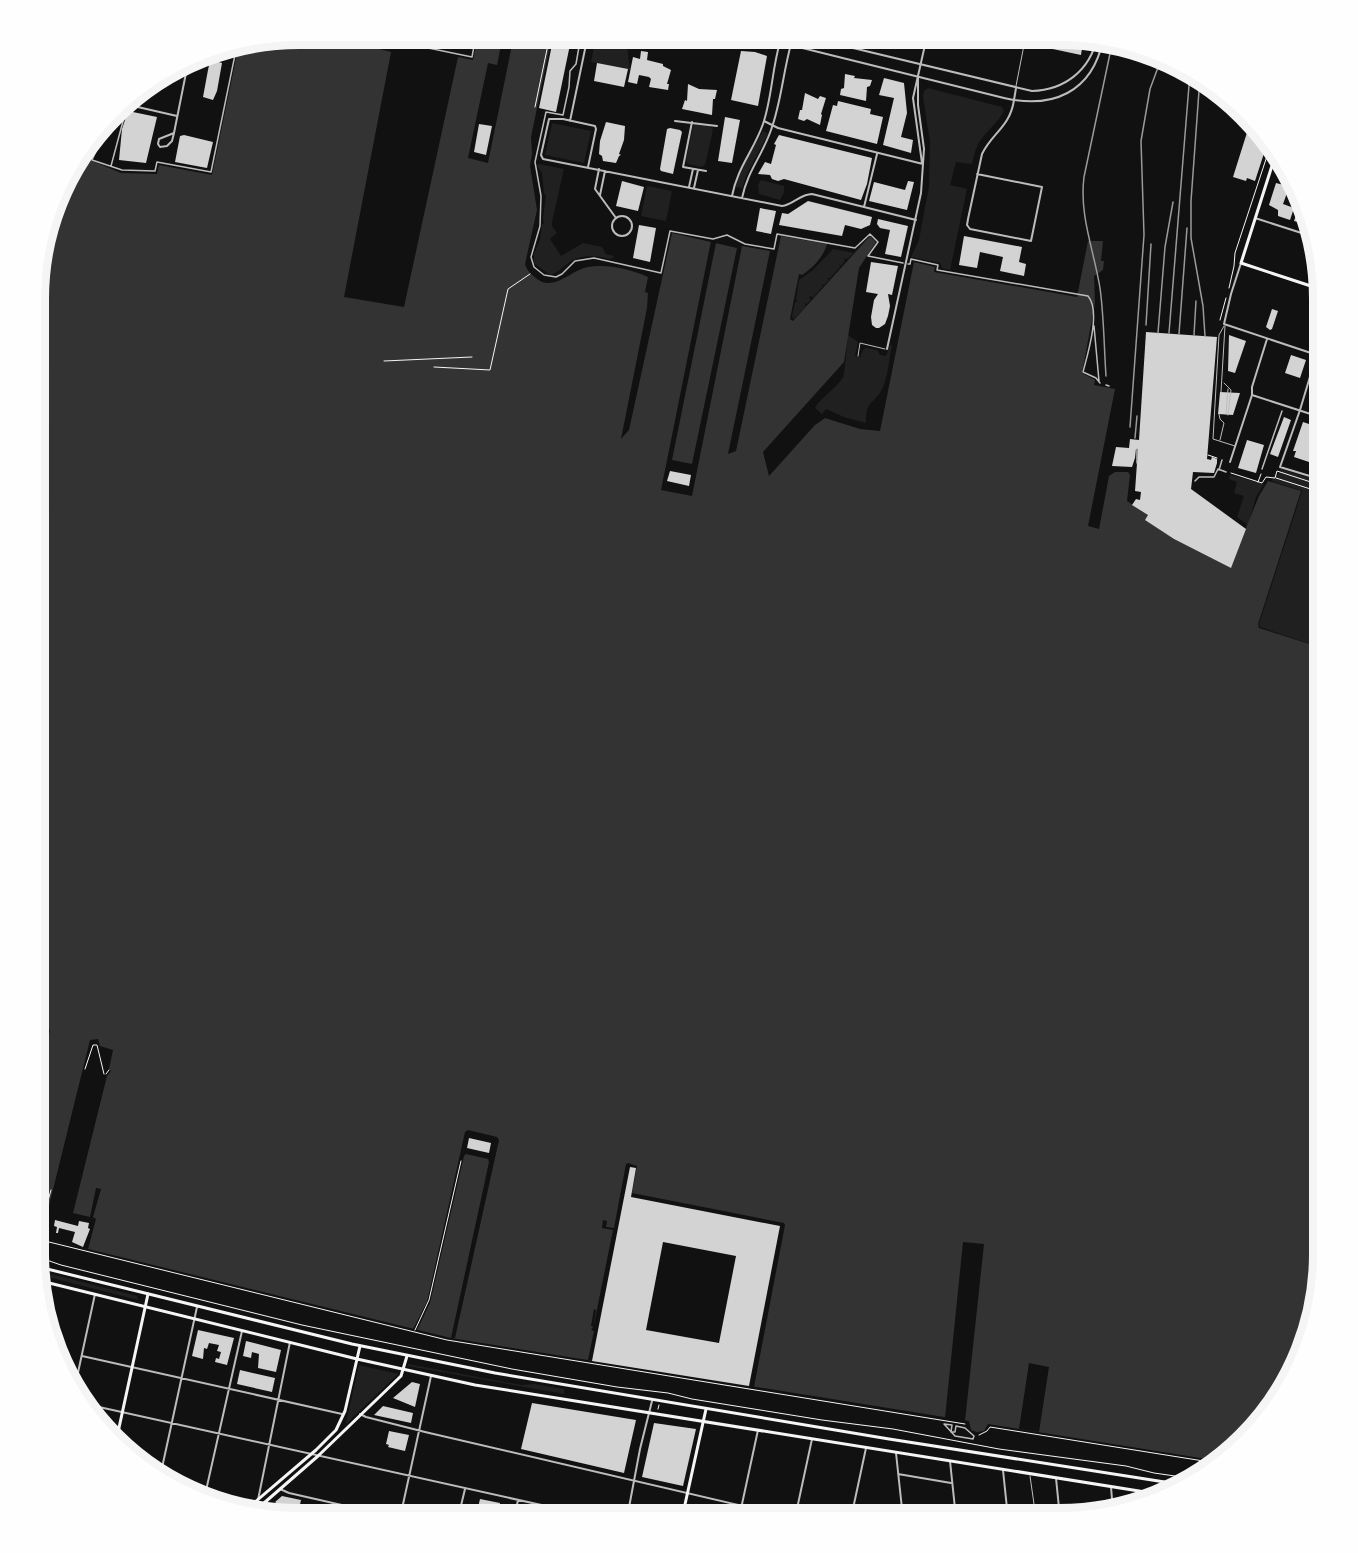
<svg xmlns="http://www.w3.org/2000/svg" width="1358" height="1553" viewBox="0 0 1358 1553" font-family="'PT Sans',sans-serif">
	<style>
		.green { fill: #202020 }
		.water { fill: #333 }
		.pier { fill: #111 }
		.building { fill: #d3d3d3; fill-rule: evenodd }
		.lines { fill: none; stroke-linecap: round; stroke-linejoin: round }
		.path { stroke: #f5f5f5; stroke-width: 1 }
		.service { stroke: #bcbcbc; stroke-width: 1 }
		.pedestrian { stroke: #bcbcbc; stroke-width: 1.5 }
		.minor { stroke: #bcbcbc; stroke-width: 2 }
		.tertiary { stroke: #bcbcbc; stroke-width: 2 }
		.secondary { stroke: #f5f5f5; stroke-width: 3 }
		.primary { stroke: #f5f5f5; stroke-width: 3 }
		.trunk { stroke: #f5f5f5; stroke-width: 3 }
		.tram { stroke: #9a9a9a; stroke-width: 1.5 }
		.rail { stroke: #9a9a9a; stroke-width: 1.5 }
		.rim { fill: none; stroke: #f5f5f5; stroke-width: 8 }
	</style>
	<rect width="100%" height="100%" fill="#111"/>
	<path class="green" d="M 598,35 L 627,47 L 630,70 L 591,62 L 596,37 Z
		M 928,88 L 1002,107 L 1004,111 C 998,122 990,128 983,137 C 976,145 974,155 972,164 L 956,162 L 950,185 L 967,189 L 950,270 L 942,268 L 940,263 L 911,257 L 919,240 L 929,186 L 930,142 L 923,97 L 924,91 Z
		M 552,123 L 591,131 L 584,163 L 545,155 Z
		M 696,123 L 710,126 L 713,130 L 705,165 L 701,167 L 688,164 L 686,161 L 693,126 Z
		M 763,131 L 768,134 L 746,176 L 742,188 L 735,187 L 741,168 Z
		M 539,164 L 564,169 L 552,222 L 552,226 L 557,233 L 550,239 L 561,256 L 583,243 L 602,247 L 606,254 L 614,256 L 611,259 C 598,256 584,254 571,261 C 563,266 560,272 550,275 L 534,263 L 534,254 L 540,240 L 542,224 L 544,224 L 543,219 L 546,195 L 544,194 L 542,173 L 537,166 Z
		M 761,180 L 784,186 L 784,192 L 780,200 L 759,194 L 758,185 Z
		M 647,186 L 672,191 L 666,221 L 641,216 Z
		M 833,249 L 854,253 L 847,259 L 844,258 L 845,261 L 841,266 L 839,264 L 840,267 L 830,278 L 827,278 L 829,280 L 824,285 L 821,284 L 823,286 L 813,298 L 811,296 L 809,297 L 811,300 L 807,304 L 804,303 L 806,306 L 794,319 L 792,317 L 795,302 L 798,301 L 796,300 L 799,280 L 813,270 Z
		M 848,335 L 858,342 L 855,356 L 860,357 L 863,350 L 866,348 L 877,350 L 880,355 L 886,356 L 890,345 L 892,346 C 889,358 888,378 882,389 C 875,404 865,400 866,423 L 844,417 L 826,409 L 822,414 L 815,408 C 819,399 837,388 843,377 C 845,373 847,343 848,335 Z
		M 1281,469 L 1323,482 L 1323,642 L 1319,647 L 1260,627 L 1259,624 L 1302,491 L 1272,481 L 1274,474 L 1278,475 Z
		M 1230,475 L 1264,484 L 1256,497 L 1248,525 L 1237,517 L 1244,496 L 1234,493 L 1237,482 L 1229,479 Z
		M 35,1270 L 137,1296 L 138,1300 L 36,1274 Z
		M 408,1364 L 521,1385 L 534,1384 L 564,1389 L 564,1394 L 408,1366 Z
		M 359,1365 L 398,1374 L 346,1424 L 346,1423 Z"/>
	<path class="water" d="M 295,35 L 315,35 L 345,40 L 344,45 L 367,49 L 368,46 L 391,52 L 344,297 L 404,307 L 458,57 L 473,60 L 478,35 L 503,35 L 497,65 L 488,63 L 468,158 L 488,163 L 514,35 L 552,35 L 531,137 L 532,154 L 530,166 L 537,210 L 525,264 C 527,271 531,274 537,279 C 554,292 571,270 588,267 C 607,264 630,269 648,277 L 645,292 L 648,293 L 647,308 L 621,439 L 629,430 L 672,233 L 737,248 L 742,246 L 770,251 L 728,454 L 736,451 L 781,236 L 827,244 C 824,256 813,268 802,275 L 799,274 L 790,319 L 793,321 L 870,236 L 876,242 L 859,268 L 844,362 L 763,452 L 769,476 L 815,425 L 825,418 L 860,429 L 880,431 L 914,262 L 935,267 L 934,272 L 1077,297 L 1088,241 L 1103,241 L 1101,261 L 1104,261 L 1103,270 L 1094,276 L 1095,303 L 1082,373 L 1095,380 L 1094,385 L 1115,389 L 1088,526 L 1099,529 L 1109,476 L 1115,472 L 1128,472 L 1130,475 L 1127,501 L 1149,515 L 1146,520 L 1174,539 L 1230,567 L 1259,496 L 1268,481 L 1301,491 L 1258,624 L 1259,628 L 1319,647 L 1323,643 L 1323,1271 L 1288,1386 L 1219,1461 L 988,1424 L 984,1431 L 977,1432 L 971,1430 L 969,1421 L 451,1338 L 35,1236 L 37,264 L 70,167 L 86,147 L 86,149 L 92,152 L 90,160 L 121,173 L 157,174 L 159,165 L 212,175 L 239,44 Z"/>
	<path class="pier" d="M 711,241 L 716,243 L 672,460 L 692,464 L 737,248 L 742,246 L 692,496 L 661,490 Z
		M 35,1026 L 50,1030 L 35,1088 Z
		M 98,1039 L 100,1046 L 113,1050 L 109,1069 L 111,1071 L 107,1076 L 73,1213 L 90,1217 L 96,1188 L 101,1189 L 93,1217 L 96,1219 L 88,1249 L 35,1236 L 35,1224 L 44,1226 L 90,1040 Z
		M 468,1130 L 497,1137 L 499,1140 L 455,1338 L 451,1338 L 489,1162 L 488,1159 L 466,1154 L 464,1156 L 430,1303 L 417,1330 L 413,1329 L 427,1302 L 465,1132 Z
		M 628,1163 L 637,1166 L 632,1193 L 784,1223 L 785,1225 L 754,1387 L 588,1360 L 594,1331 L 591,1330 L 593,1327 L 591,1326 L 594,1309 L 596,1310 L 593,1329 L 613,1230 L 602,1228 L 603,1220 L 607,1221 L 606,1227 L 614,1228 L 626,1164 Z
		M 963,1242 L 984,1244 L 965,1421 L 945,1418 Z
		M 1029,1363 L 1049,1367 L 1039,1432 L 1019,1429 Z"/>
	<path class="building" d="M 418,35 L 452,35 L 448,48 L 417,41 Z
		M 554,35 L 572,35 L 556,112 L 539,108 Z
		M 1023,37 L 1087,37 L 1086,42 L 1083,42 L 1081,55 L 1029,44 L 1030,39 Z
		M 641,51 L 648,52 L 647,60 L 663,64 L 663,66 L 671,70 L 667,84 L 669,84 L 668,90 L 649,87 L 651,79 L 649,77 L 639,75 L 637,84 L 628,82 L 633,57 L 640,59 Z
		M 741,51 L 755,52 L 767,56 L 758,106 L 731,100 Z
		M 212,60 L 222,63 L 217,91 L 213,100 L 203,97 L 208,70 L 210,61 Z
		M 597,63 L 628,69 L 624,87 L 594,81 Z
		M 845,74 L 855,76 L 854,78 L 872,80 L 870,86 L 867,87 L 866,101 L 840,95 L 841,89 L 844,88 Z
		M 884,78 L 904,83 L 907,113 L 901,137 L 913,140 L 911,153 L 883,145 L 894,98 L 879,95 Z
		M 688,84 L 699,89 L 717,90 L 715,99 L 713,99 L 712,115 L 682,109 L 685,100 L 687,101 Z
		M 805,93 L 818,99 L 820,96 L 826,98 L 821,114 L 822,115 L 820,125 L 807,119 L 804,121 L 798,119 L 800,110 L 802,110 Z
		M 838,101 L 871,109 L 870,114 L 883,117 L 877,144 L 826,131 L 833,105 L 837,106 Z
		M 128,111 L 157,117 L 146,163 L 119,160 L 122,129 Z
		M 725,117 L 740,120 L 732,163 L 718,161 Z
		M 606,122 L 625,126 L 624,140 L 619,154 L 621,155 L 619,156 L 616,163 L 603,161 L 602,156 L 599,154 L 600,141 Z
		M 1250,123 L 1268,141 L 1255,181 L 1247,178 L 1246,181 L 1233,177 Z
		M 479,124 L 492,126 L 486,155 L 474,152 Z
		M 670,128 L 680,130 L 682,132 L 673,174 L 661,171 L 660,169 L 667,129 Z
		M 184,135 L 213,142 L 207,168 L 175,162 L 180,136 Z
		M 779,135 L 872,158 L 867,184 L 861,200 L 784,179 L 778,181 L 772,179 L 770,175 L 758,174 L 765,162 L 771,164 L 776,145 L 774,144 Z
		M 1291,179 L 1293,180 L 1299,193 L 1298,196 L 1287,193 L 1283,204 L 1294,208 L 1290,220 L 1278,216 L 1278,210 L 1269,205 L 1276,183 L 1288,186 Z
		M 622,181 L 644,187 L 638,211 L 616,206 Z
		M 908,181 L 914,182 L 907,210 L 869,201 L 874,182 L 905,190 Z
		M 808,201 L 872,217 L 870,225 L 861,229 L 845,225 L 842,236 L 779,225 L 782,213 L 788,214 Z
		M 760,208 L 776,211 L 771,234 L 756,231 Z
		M 1298,209 L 1309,213 L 1312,226 L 1294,221 Z
		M 878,219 L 908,226 L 901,257 L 885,254 L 890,230 L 880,228 L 877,224 Z
		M 639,225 L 656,228 L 650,262 L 633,258 Z
		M 964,236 L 1022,247 L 1019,262 L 1026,264 L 1024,276 L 1000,271 L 1003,257 L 980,252 L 977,268 L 959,265 Z
		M 871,262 L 898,266 L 892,295 L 888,294 L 890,306 L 888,316 L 885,324 L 879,328 L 876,328 L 872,325 L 871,317 L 874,300 L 878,294 L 866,292 Z
		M 1272,309 L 1278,311 L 1272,329 L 1270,330 L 1266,327 Z
		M 1146,332 L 1217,337 L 1207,459 L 1211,460 L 1212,457 L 1217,459 L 1217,463 L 1214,473 L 1193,472 L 1191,489 L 1246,529 L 1231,568 L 1174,539 L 1145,520 L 1148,515 L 1132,505 L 1136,499 L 1140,500 L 1141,492 L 1135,491 L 1138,449 L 1136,449 L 1135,458 L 1132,467 L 1112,466 L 1116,447 L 1129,448 L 1130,439 L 1139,440 Z
		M 1229,335 L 1246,341 L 1235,373 L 1228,371 Z
		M 1291,355 L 1306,360 L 1300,378 L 1285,373 Z
		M 1220,392 L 1240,393 L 1233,415 L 1218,414 Z
		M 1284,417 L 1291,420 L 1278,457 L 1270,454 Z
		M 1303,422 L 1318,427 L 1311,446 L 1320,449 L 1316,462 L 1310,460 L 1309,462 L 1294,457 L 1296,451 L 1293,451 Z
		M 1322,423 L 1323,424 L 1323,448 L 1316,446 Z
		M 1247,440 L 1264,445 L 1256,473 L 1238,468 Z
		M 670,471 L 691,475 L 689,486 L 667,481 Z
		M 469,1138 L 491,1143 L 489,1153 L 467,1148 Z
		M 630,1167 L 636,1168 L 631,1197 L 780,1226 L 749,1386 L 592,1361 ZM 663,1242 L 736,1256 L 719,1343 L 646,1330 Z
		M 55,1220 L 78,1226 L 79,1221 L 89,1223 L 88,1228 L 90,1229 L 83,1247 L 72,1242 L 75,1232 L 59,1228 L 58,1233 L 56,1233 L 57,1227 L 54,1226 Z
		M 198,1330 L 234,1338 L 227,1365 L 215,1362 L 216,1358 L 219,1359 L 221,1352 L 217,1351 L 219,1345 L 209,1343 L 207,1349 L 204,1348 L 203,1359 L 192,1356 Z
		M 246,1341 L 281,1350 L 276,1372 L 258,1368 L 259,1354 L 252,1352 L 251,1358 L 243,1356 Z
		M 240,1370 L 275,1378 L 272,1392 L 237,1384 Z
		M 412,1382 L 420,1384 L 415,1407 L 393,1398 Z
		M 532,1403 L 636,1420 L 624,1473 L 521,1449 Z
		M 383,1406 L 413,1413 L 411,1423 L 374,1415 Z
		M 654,1423 L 696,1429 L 683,1486 L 642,1477 Z
		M 389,1431 L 409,1435 L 405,1451 L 388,1447 L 389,1445 L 386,1444 Z
		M 282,1496 L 301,1500 L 297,1518 L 291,1518 L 292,1511 L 281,1510 L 283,1508 L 275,1502 Z
		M 480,1499 L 500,1503 L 497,1518 L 476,1517 Z
		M 325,1507 L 337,1510 L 335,1518 L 322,1518 Z"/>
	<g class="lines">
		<path class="path" d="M 533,45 L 535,35
			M 535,107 L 550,35
			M 1229,288 L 1234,266 L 1235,253 L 1271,144
			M 1220,320 L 1226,298
			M 384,361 L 472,357
			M 434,367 L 490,370 L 508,289 L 530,274
			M 1208,455 L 1217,458
			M 1231,473 L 1262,483 L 1266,477 L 1275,478 L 1277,471 L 1323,486
			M 1276,478 L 1323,493
			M 1258,482 L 1261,474
			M 85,1069 L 93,1045 L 97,1045 L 104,1074
			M 106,1074 L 109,1070
			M 48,1209 L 46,1208 L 51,1190
			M 35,1227 L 45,1229 L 45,1241 L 447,1340 L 965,1424
			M 35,1256 L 61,1265 L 302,1325 L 512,1369 L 617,1387 L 668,1393 L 692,1399 L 822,1420 L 893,1429 L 999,1449 L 1126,1466 L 1154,1473 L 1196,1479
			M 415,1330 L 429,1300 L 461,1161
			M 658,1409 L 659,1405
			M 979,1435 L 987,1431 L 990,1427 L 1216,1463"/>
		<path class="service" d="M 708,36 L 708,41
			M 1016,86 L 1024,45
			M 1224,326 L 1219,335 L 1213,439 L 1235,446
			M 858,356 L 860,343 L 885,349
			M 1224,383 L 1231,390 L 1228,415
			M 1221,392 L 1225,326
			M 1219,414 L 1220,419 L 1224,423 L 1220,440
			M 1226,414 L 1228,389
			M 1030,1476 L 1036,1518"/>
		<path class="pedestrian" d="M 325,35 L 346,39 L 350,44 L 362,46 L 367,43 L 382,46 L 384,36 L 397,38 L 399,42 L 472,57 L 476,35
			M 581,35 L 576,64 L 570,71 L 569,87 L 563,115 L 546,112 L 535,162 L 541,196 L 540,226 L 531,257 L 534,267 L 544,275 L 556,277 L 562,274 L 575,261 L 594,258 L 661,273 L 670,231 L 713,239 L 727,235 L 745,244 L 774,249 L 777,234 L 855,248 L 870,234 L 878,242 L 868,256 L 903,263
			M 89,143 L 88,147 L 96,151 L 92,160 L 122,170 L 155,171 L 157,162 L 211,172 L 237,45
			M 111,166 L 126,110
			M 908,264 L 910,264 L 911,259 L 938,265 L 937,270 L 1088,296 C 1101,311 1088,353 1083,372 L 1096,378 L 1100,383
			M 1094,326 L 1099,381
			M 1106,385 L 1109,386
			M 1137,449 L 1137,463
			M 1262,469 L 1282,411
			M 1219,470 L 1222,460
			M 1195,481 L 1199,477 L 1214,477 L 1218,469 L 1226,472
			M 944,1424 L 952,1425 L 951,1432 L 955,1432 L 956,1426 L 965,1428 L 974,1436 L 973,1439 L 955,1436 Z"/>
		<path class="minor" d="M 406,44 L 407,35
			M 123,101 L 129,105 L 177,116
			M 118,109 L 126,109 L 129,105
			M 570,121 L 588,35
			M 675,121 L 717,126
			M 764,121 L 778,128 L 923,164
			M 692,122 L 683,167 L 706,171
			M 174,133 L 159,139 L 158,144 L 160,147 L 167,146 L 172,141 L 174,133 L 188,63
			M 922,163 L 913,98 L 927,36
			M 1272,165 L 1288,170
			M 588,167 L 596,129 L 595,126 L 563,119 L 549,119 L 541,155 L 543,159 L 782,206 C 793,205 800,194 812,194 L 916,220
			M 599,169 L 595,189 L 616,218
			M 977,174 L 1042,187 L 1031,241 L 970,229 L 967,225 L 968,219 L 982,154 C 992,133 1010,127 1014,100
			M 689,187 L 693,169
			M 694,188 L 698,170
			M 600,195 L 605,171
			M 732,196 C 737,168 754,150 763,124 C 772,98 772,69 780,42
			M 742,198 C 748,170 762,156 771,130 C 781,103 783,73 791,44
			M 864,207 L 877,154
			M612 226a10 10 0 1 1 20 0a10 10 0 1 1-20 0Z
			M 887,349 L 921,193 L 924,149 L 918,105 L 918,77
			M 1300,410 L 1280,467 L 1323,480
			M 1230,462 L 1252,395
			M 82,1356 L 342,1414
			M 74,1391 L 95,1294
			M 81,1403 L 600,1518
			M 360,1414 L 366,1417 L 425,1432 L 794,1518
			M 896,1453 L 903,1518
			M 950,1461 L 956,1518
			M 1003,1470 L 1008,1518
			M 898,1474 L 951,1483
			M 160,1477 L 197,1307
			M 1056,1478 L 1060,1518
			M 1111,1487 L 1113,1511
			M 280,1489 L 289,1493 L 399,1518
			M 205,1495 L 242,1331
			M 258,1500 L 290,1342
			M 400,1518 L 431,1376
			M 458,1518 L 465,1489
			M 514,1518 L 518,1500
			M 570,1518 L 572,1512
			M 739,1518 L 758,1430
			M 795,1518 L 812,1439
			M 851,1518 L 866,1448"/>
		<path class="tertiary" d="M 618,35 C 646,48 676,47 706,43 C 727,41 745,36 766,39 L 1004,98 C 1052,109 1092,93 1103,40
			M 803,36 L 1032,91 C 1065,90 1090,70 1097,38
			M 791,44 L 793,36
			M 1014,100 L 1016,88
			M 1255,218 L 1314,237
			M 1241,263 L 1231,294 L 1224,324 L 1323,357
			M 1267,339 L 1252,387 L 1252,395 L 1323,418
			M 1300,410 L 1315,360 L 1323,342
			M 627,1518 L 640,1449 L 652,1401"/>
		<path class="secondary" d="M 1277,150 L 1241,263 L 1323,290
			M 682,1518 L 706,1409"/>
		<path class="primary" d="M 117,1437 L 148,1294
			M 256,1510 L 318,1456 L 401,1376 L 407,1356"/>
		<path class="trunk" d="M 35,1266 L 352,1344 L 495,1373 L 889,1439 L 1184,1485
			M 37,1280 L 357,1359 L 475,1385 L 1164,1495
			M 248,1508 L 316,1450 L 336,1430 L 345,1411 L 360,1346"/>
		<path class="tram" d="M 1106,376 C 1104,347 1104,317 1100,288 C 1094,251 1079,215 1084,177 L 1112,44"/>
		<path class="rail" d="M 1191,238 L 1191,201 L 1200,77
			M 1191,238 L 1203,306 L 1205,336
			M 1146,325 L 1151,244
			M 1158,333 L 1165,247 L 1173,202
			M 1169,333 L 1190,73
			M 1179,334 L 1187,228
			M 1194,335 L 1196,301
			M 1130,427 L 1144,235 L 1141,141 L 1150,89 L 1160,62
			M 1135,438 L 1137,416"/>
	</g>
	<path d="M0 0H1358V1553H0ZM299 45H1059A254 254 0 0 1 1313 299V1254A254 254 0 0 1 1059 1508H299A254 254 0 0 1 45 1254V299A254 254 0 0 1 299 45Z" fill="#fefefe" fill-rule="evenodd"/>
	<path class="rim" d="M299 45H1059A254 254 0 0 1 1313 299V1254A254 254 0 0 1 1059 1508H299A254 254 0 0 1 45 1254V299A254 254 0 0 1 299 45Z"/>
</svg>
